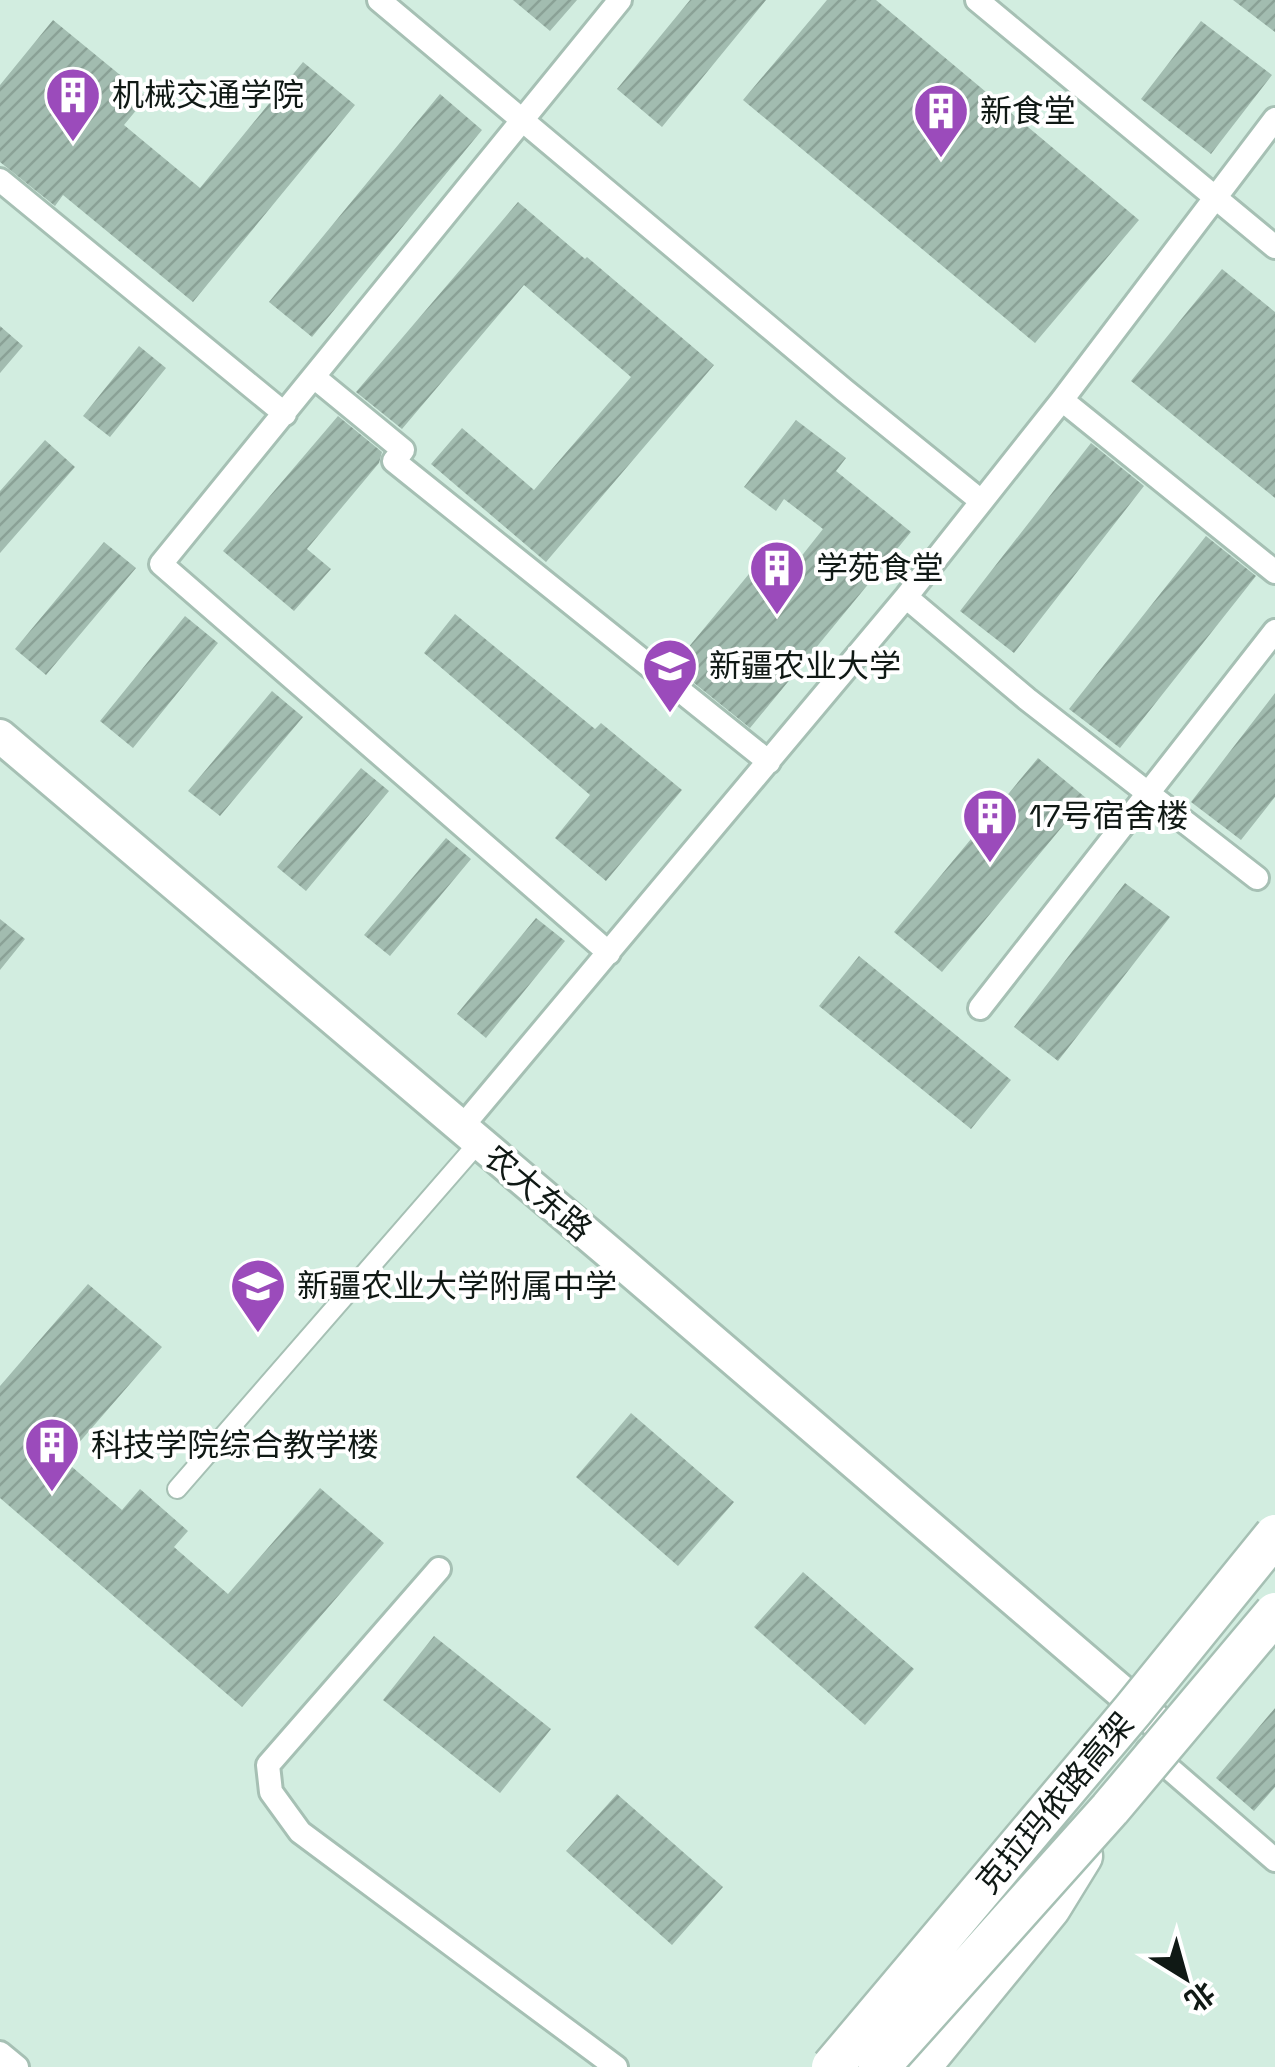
<svg xmlns="http://www.w3.org/2000/svg" width="1275" height="2067" viewBox="0 0 1275 2067" font-family="'Space Grotesk','Noto Sans SC',sans-serif">
	<style>
		.building { fill: url(#building-hatch) }
		.lines { fill: none; stroke-linecap: round; stroke-linejoin: round }
		.pedestrian-casing { stroke: #a6c0b4; stroke-width: 22 }
		.minor-casing { stroke: #a6c0b4; stroke-width: 28 }
		.secondary-casing { stroke: #a6c0b4; stroke-width: 38 }
		.trunk-casing { stroke: #a6c0b4; stroke-width: 45 }
		.pedestrian { stroke: #fff; stroke-width: 18 }
		.minor { stroke: #fff; stroke-width: 22 }
		.secondary { stroke: #fff; stroke-width: 32 }
		.trunk { stroke: #fff; stroke-width: 40 }
		.trunk-bridge-casing { stroke: #a6c0b4; stroke-width: 45; stroke-linecap: butt }
		.trunk-bridge { stroke: #fff; stroke-width: 40 }
		.labels { text-anchor: middle; dominant-baseline: central; stroke-width: 8; stroke-linejoin: round; paint-order: stroke }
		.poi-label { font-size: 32px; fill: #101915; stroke: #fff; text-anchor: start }
		.street-label { font-size: 32px; fill: #101915; stroke: #fff }
	</style>
	<defs>
		<pattern id="building-hatch" width="6" height="6" patternUnits="userSpaceOnUse" patternTransform="scale(2.5)"><rect width="6" height="6" fill="#a2bcb0"/><path d="M-1 1l2-2M0 6l6-6M5 7l2-2" fill="none" stroke="#8aa196"/></pattern>
	</defs>
	<rect width="100%" height="100%" fill="#d2ede0"/>
	<path class="building" d="M 513,0 L 577,0 L 550,31 Z
		M 690,0 L 766,0 L 662,127 L 617,89 Z
		M 827,0 L 876,0 L 1139,220 L 1035,343 L 743,100 Z
		M 1233,0 L 1275,0 L 1275,32 Z
		M 53,20 L 147,97 L 124,125 L 200,188 L 303,62 L 355,105 L 193,302 L 63,195 L 55,206 L 0,162 L 0,85 Z
		M 1201,21 L 1272,75 L 1211,154 L 1141,99 Z
		M 440,94 L 482,130 L 312,337 L 269,302 Z
		M 518,202 L 585,259 L 587,257 L 714,365 L 546,562 L 431,464 L 462,428 L 534,490 L 631,377 L 524,285 L 402,429 L 356,392 Z
		M 1222,269 L 1275,312 L 1275,498 L 1131,381 Z
		M 0,326 L 23,346 L 0,373 Z
		M 139,346 L 166,368 L 110,437 L 83,416 Z
		M 338,416 L 382,452 L 379,463 L 307,549 L 331,569 L 294,611 L 223,551 Z
		M 796,420 L 846,458 L 836,471 L 911,532 L 750,728 L 673,666 L 777,540 L 800,558 L 823,529 L 784,499 L 776,511 L 744,487 Z
		M 45,440 L 75,467 L 0,553 L 0,491 Z
		M 1091,443 L 1144,486 L 1014,653 L 960,611 Z
		M 1206,536 L 1256,576 L 1120,748 L 1069,709 Z
		M 104,542 L 136,568 L 46,675 L 15,649 Z
		M 455,614 L 595,729 L 601,723 L 682,790 L 606,881 L 555,838 L 590,795 L 424,653 Z
		M 185,616 L 218,643 L 133,748 L 100,721 Z
		M 272,691 L 303,717 L 220,816 L 188,791 Z
		M 1275,693 L 1275,797 L 1241,840 L 1191,802 Z
		M 1038,758 L 1086,798 L 942,972 L 894,932 Z
		M 361,768 L 389,791 L 306,891 L 277,867 Z
		M 446,838 L 471,859 L 390,956 L 364,935 Z
		M 1125,883 L 1170,917 L 1058,1061 L 1014,1027 Z
		M 536,918 L 565,941 L 486,1038 L 457,1014 Z
		M 0,919 L 25,939 L 0,970 Z
		M 859,956 L 1011,1080 L 971,1129 L 819,1006 Z
		M 88,1284 L 162,1347 L 64,1460 L 122,1510 L 140,1489 L 188,1531 L 174,1547 L 228,1594 L 320,1488 L 384,1543 L 242,1707 L 0,1498 L 0,1386 Z
		M 631,1413 L 734,1502 L 678,1566 L 576,1477 Z
		M 803,1572 L 914,1669 L 865,1725 L 754,1627 Z
		M 434,1636 L 551,1729 L 500,1793 L 383,1700 Z
		M 1275,1708 L 1275,1787 L 1254,1811 L 1216,1778 Z
		M 617,1794 L 723,1887 L 672,1945 L 566,1851 Z"/>
	<g class="lines">
		<g class="pedestrian-casing">
			<path id="pedestrian" d="M 177,1489 L 479,1142"/>
		</g>
		<g class="minor-casing">
			<path id="minor" d="M 379,0 L 844,390 L 981,501
				M 977,0 L 1275,247
				M 0,180 L 285,414
				M 314,377 L 403,450 L 394,461 L 769,762
				M 1062,400 L 1275,572
				M 906,597 L 1027,699 L 1257,878
				M 609,953 L 161,564 L 620,0
				M 980,1008 L 1275,631
				M 461,1128 L 906,597 L 1062,400 L 1275,119
				M 439,1569 L 268,1765 L 271,1792 L 300,1832 L 616,2067
				M 1148,1750 L 1275,1860
				M 0,2053 L 17,2067"/>
		</g>
		<g class="secondary-casing">
			<path id="secondary" d="M 0,736 L 623,1264 L 1166,1730"/>
		</g>
		<g class="trunk-casing">
			<path id="trunk" d="M 920,2067 L 1050,1908 L 1082,1856"/>
		</g>
		<use href="#pedestrian" class="pedestrian"/>
		<use href="#minor" class="minor"/>
		<use href="#secondary" class="secondary"/>
		<use href="#trunk" class="trunk"/>
		<g class="trunk-bridge-casing">
			<path id="trunk-bridge" d="M 832,2067 L 1133,1710 L 1275,1535
				M 879,2067 L 1110,1809 L 1275,1613"/>
		</g>
		<use href="#trunk-bridge" class="trunk-bridge"/>
	</g>
	<defs>
		<g id="building-pin" transform="scale(2.875)"><path d="M0 17L-7.5 6A9.5 9.5 0 1 1 7.5 6Z" fill="#9b4bbb" stroke="#fff"/><path d="M-4-6H4V6H1V3H-1V6H-4ZM-2.5-4.3h1.7v1.8h-1.7ZM.8-4.3h1.7v1.8H.8ZM-2.5-1h1.7V.8h-1.7ZM.8-1h1.7V.8H.8Z" fill="#fff"/></g>
		<g id="university-pin" transform="scale(2.875)"><path d="M0 17L-7.5 6A9.5 9.5 0 1 1 7.5 6Z" fill="#9b4bbb" stroke="#fff"/><path d="M0-5L7-2L0 1L-7-2ZM-4 1L0 2.5L4 1V4Q0 6-4 4Z" fill="#fff"/></g>
		<g id="school-pin" transform="scale(2.875)"><path d="M0 17L-7.5 6A9.5 9.5 0 1 1 7.5 6Z" fill="#9b4bbb" stroke="#fff"/><path d="M0-5L7-2L0 1L-7-2ZM-4 1L0 2.5L4 1V4Q0 6-4 4Z" fill="#fff"/></g>
	</defs>
	<g fill-rule="evenodd">
		<use href="#building-pin" x="73" y="95"/>
		<use href="#building-pin" x="941" y="111"/>
		<use href="#building-pin" x="777" y="568"/>
		<use href="#university-pin" x="670" y="666"/>
		<use href="#building-pin" x="990" y="816"/>
		<use href="#school-pin" x="258" y="1286"/>
		<use href="#building-pin" x="52" y="1445"/>
	</g>
	<g class="labels">
		<g class="poi-label">
			<text x="112" y="95">机械交通学院</text>
			<text x="980" y="111">新食堂</text>
			<text x="816" y="568">学苑食堂</text>
			<text x="709" y="666">新疆农业大学</text>
			<text x="1029" y="816">17号宿舍楼</text>
			<text x="297" y="1286">新疆农业大学附属中学</text>
			<text x="91" y="1445">科技学院综合教学楼</text>
		</g>
		<g class="street-label">
			<text transform="translate(538 1193) rotate(40)">农大东路</text>
			<text transform="translate(1055 1803) rotate(-50)">克拉玛依路高架</text>
		</g>
	</g>
	<g transform="translate(1185 1977) rotate(143)" stroke="#ffffff" stroke-width="8" paint-order="stroke">
	<path d="M0-8L18 38L0 25L-18 38Z" fill="#101915"/>
	<text y="-15" font-size="28" font-weight="bold" text-anchor="middle" fill="#101915">北</text>
	</g>
</svg>
